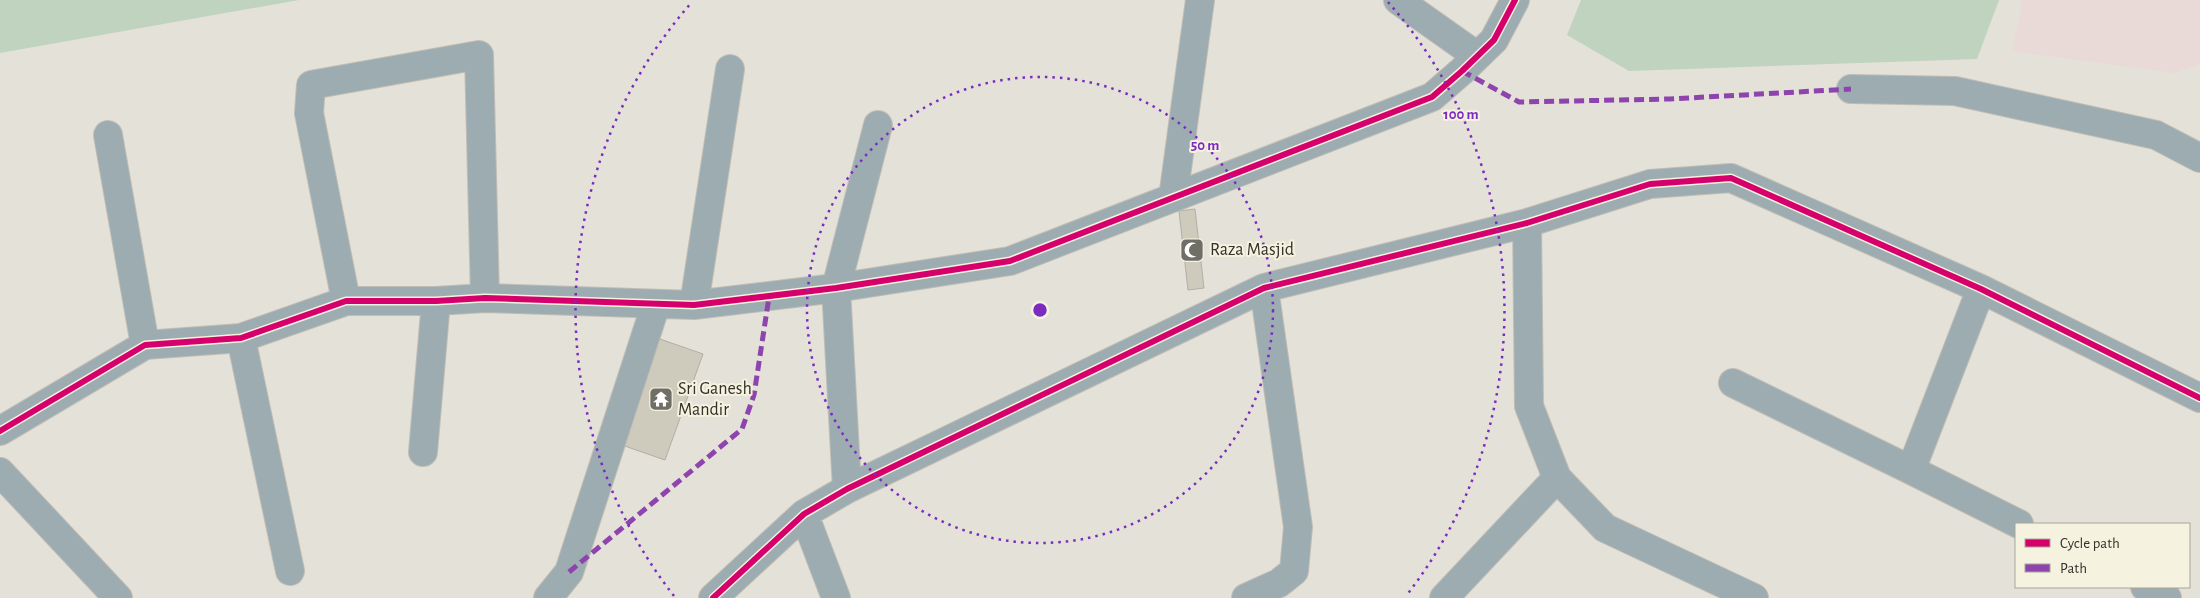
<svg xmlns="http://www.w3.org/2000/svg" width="2200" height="598" viewBox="0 0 2200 598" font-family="'Alegreya Sans',sans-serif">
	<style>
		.industrial { fill: #e9d9d7 }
		.green { fill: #c0d3bf }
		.building { fill: #cfcbbc; stroke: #b0aea7 }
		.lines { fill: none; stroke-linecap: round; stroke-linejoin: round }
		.minor-casing { stroke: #c0bdb6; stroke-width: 30 }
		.minor { stroke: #9dacb0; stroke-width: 28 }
		.quiet { stroke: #8e44ad; stroke-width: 5; stroke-dasharray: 10 5; stroke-linecap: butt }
		.cycleway-casing { stroke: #f6f2e0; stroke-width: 9 }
		.cycleway { stroke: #d6006c; stroke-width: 6 }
		.ring { fill: none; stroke: #7b2cbf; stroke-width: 2.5; stroke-dasharray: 2.5 5 }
		.labels { text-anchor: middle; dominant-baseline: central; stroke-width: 4; stroke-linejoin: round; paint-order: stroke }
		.poi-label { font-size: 18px; fill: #32312a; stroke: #f6f2e0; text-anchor: start }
		.centre { fill: #7b2cbf; stroke: #f6f2e0; stroke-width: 2.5 }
		.ring-label { font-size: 15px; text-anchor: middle; font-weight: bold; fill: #7b2cbf; stroke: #f6f2e0; stroke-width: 4; stroke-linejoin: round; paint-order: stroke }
	</style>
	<rect width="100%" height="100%" fill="#e4e1d8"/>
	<path class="industrial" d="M 2023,0 L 2200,0 L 2200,64 L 2175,73 L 2012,51 Z"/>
	<path class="green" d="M 0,0 L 299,0 L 0,53 Z
		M 1581,0 L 1999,0 L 1977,59 L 1629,71 L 1567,35 Z"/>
	<path class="building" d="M 1195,209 L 1204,288 L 1188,290 L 1179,211 Z
		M 657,338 L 703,354 L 665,460 L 619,444 Z"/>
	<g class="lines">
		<g class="minor-casing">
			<path id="minor" d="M 1398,0 L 1477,56
				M 1851,89 L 1955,91 L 2156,135 L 2200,158
				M 108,135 L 145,345
				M 1173,198 L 1200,0
				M 1527,223 L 1529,406 L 1557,478 L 1605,528 L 1754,598
				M 1981,289 L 1911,470 L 2019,524
				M 346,301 L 309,113 L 311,85 L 479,55 L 485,298
				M 694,305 L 730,69
				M 241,338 L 290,571
				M 1733,383 L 1911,470
				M 0,431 L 145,345 L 241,338 L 346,301 L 436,301 L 485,298 L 694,305 L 836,288 L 1010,261 L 1432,97 L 1462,71 L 1494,40 L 1515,0
				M 423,452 L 436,301
				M 0,472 L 118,598
				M 847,489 L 836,288 L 878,125
				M 804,514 L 836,598
				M 2145,587 L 2167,598
				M 548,598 L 569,572 L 656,304
				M 713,598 L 804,514 L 847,489 L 1264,288 L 1527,223 L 1650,184 L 1731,178 L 1981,289 L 2200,398
				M 1246,598 L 1279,583 L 1294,571 L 1298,527 L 1264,288
				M 1444,598 L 1557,478"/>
		</g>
		<use href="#minor" class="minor"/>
		<path class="quiet" d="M 1462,71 L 1519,102 L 1670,99 L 1851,89
			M 569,572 L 742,429 L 754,395 L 769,297"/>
		<g class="cycleway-casing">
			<path id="cycleway" d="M 0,431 L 145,345 L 241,338 L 346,301 L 436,301 L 485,298 L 694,305 L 836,288 L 1010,261 L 1432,97 L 1462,71 L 1494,40 L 1515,0
				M 713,598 L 804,514 L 847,489 L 1264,288 L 1527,223 L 1650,184 L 1731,178 L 1981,289 L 2200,398"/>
		</g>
		<use href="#cycleway" class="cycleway"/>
	</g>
	<g class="ring">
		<circle cx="1040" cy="310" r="233"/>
		<path d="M674 596A465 465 0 0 1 692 2M1388 2A465 465 0 0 1 1406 596"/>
	</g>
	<defs>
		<g id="mosque-square" transform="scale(1.25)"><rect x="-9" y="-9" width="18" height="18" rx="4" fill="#706f67" stroke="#f6f2e0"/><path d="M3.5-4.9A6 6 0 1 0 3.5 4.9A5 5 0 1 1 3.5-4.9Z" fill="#fff"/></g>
		<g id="temple-square" transform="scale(1.25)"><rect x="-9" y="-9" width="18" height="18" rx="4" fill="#706f67" stroke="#f6f2e0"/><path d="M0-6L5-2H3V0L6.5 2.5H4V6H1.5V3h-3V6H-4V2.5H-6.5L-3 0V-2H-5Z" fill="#fff"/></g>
	</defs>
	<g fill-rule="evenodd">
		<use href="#mosque-square" x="1192" y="250"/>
		<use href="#temple-square" x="661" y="399"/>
	</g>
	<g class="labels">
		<g class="poi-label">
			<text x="1210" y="250">Raza Masjid</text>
			<text x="678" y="389">Sri Ganesh<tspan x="678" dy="21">Mandir</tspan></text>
		</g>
	</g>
	<circle cx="1040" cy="310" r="8" class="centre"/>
	<g class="ring-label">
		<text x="1461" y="119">100 m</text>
		<text x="1205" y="150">50 m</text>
	</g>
	<rect x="2015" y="523" width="175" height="65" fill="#f6f2e0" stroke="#a8a597"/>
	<rect x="2025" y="539" width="25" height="8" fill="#d6006c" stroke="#a8a597"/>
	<text x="2060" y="548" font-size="15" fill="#32312a">Cycle path</text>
	<rect x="2025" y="564" width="25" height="8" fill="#8e44ad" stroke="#a8a597"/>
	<text x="2060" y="573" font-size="15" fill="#32312a">Path</text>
</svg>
